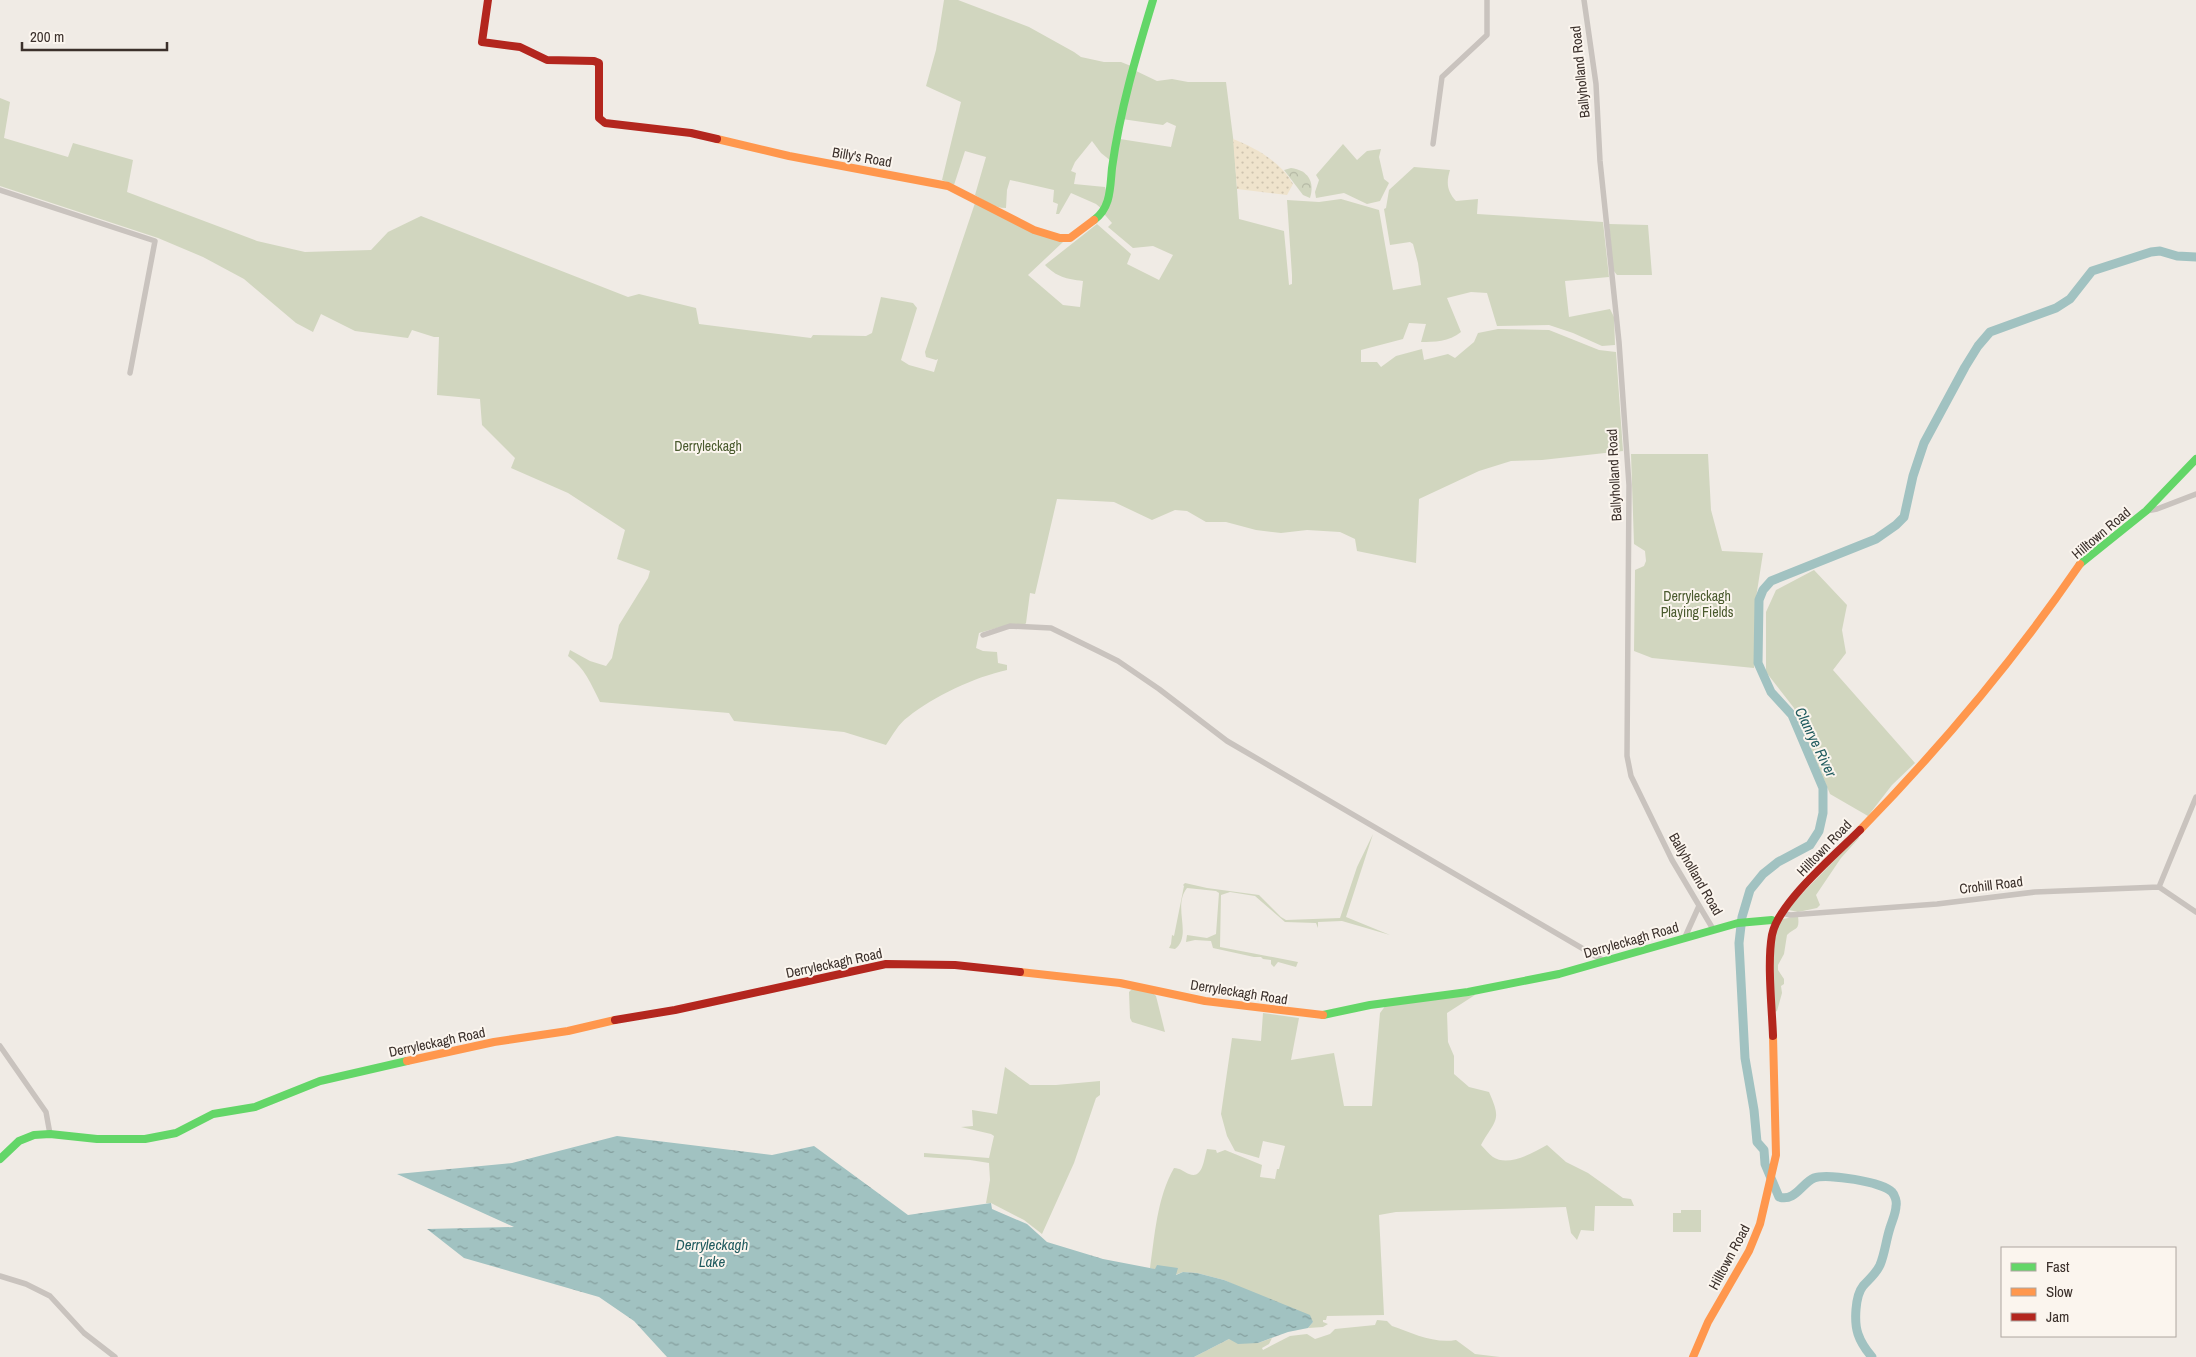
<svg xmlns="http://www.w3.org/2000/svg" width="2196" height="1357" viewBox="0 0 2196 1357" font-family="'Archivo Narrow',sans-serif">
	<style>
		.green { fill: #d1d6bf }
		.forest { fill: url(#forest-crowns) }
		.sand { fill: url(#sand-dots) }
		.water { fill: url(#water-ripples) }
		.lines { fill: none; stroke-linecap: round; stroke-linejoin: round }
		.river { stroke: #a1c2c1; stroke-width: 9 }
		.street { stroke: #c9c3be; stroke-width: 5.5 }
		.fast { stroke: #63d668; stroke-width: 8 }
		.slow { stroke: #ff974d; stroke-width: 8 }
		.jam { stroke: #b3261e; stroke-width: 8 }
		.labels { text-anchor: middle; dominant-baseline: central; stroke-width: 4; stroke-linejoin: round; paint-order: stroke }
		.street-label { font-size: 14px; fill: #3b302b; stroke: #fbf5ee }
		.park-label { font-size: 14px; fill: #4a5a2e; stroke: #fbf5ee }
		.water-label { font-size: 15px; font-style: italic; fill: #1f5a5e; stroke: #fbf5ee }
	</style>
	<defs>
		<pattern id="forest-crowns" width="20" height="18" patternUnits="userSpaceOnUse" patternTransform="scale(1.25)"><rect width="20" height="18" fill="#d1d6bf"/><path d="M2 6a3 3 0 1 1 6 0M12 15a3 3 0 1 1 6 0" fill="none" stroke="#b4b8a4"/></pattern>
		<pattern id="sand-dots" width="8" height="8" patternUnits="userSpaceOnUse" patternTransform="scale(1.25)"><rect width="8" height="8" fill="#efe3cc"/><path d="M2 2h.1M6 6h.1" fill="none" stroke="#cec3af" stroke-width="1.8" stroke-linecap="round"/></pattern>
		<pattern id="water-ripples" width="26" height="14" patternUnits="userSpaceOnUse" patternTransform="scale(1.25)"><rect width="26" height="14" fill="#a1c2c1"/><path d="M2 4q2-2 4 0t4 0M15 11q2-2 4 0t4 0" fill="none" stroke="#849e9d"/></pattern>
	</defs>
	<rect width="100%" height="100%" fill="#f0ebe5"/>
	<path class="green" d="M 944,0 L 958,0 L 1029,27 L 1074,52 L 1081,57 L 1104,62 L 1121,62 L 1131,66 L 1111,161 L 1101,153 L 1092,141 L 1075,162 L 1071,171 L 1076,173 L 1074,184 L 1105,187 L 1107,193 L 1102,209 L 1096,204 L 1071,193 L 1059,214 L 1056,214 L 1058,204 L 1053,202 L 1054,190 L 1010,180 L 1007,190 L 1006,208 C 994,208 985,201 975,195 L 986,157 L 965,151 L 954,185 L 942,180 L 961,102 L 926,86 L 936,50 Z
		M 1134,70 L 1157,81 L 1172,79 L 1188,82 L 1226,82 L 1234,145 L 1239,219 L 1284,231 L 1289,285 L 1292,284 L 1292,275 L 1287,200 L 1319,202 L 1341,199 L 1379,210 L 1393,290 L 1421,285 L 1418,263 L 1413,244 L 1410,242 L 1390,245 L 1384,209 L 1386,208 L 1389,190 L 1414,167 L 1450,170 C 1446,183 1447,191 1456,201 L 1478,199 L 1477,214 L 1603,222 L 1609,277 L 1565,281 L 1569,317 L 1610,309 L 1614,317 L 1615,345 L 1602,346 L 1573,333 L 1549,325 L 1497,326 L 1487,293 L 1471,292 L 1447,298 L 1461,332 C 1449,342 1434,342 1421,342 L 1426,324 L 1409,323 L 1403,339 L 1361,350 L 1361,362 L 1377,362 L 1381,367 L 1396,356 L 1422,349 L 1424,360 L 1448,354 L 1455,358 L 1474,342 L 1478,333 L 1498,329 L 1549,330 L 1599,350 L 1616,352 L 1623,451 L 1542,460 L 1511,461 L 1479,471 L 1419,499 L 1416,563 L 1357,551 L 1355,539 L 1340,532 L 1307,530 L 1281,533 L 1256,530 L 1226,522 L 1206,522 L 1187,511 L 1175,510 L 1152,520 L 1114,502 L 1057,499 L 1035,594 L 1030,593 L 1026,623 L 1024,626 L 1004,626 L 979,633 L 976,648 L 983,651 L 997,652 L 998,663 L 1007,665 L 1007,670 C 975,677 934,696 908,717 C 899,723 892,736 886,745 L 844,732 L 734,721 L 729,713 L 600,702 C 591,684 585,668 568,656 L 570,650 L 590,661 L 606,666 L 612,658 L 619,625 L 648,578 L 650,571 L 617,559 L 625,530 L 568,493 L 511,468 L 515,458 L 482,425 L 480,399 L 437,395 L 439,337 L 434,337 L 412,330 L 408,338 L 355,331 L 321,314 L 313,332 L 296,323 L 244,279 L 203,257 L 158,238 L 0,186 L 0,98 L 10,102 L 4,138 L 68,157 L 73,143 L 133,160 L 127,192 L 257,241 L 305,252 L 371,250 L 388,232 L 421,216 L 628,297 L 639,294 L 696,308 L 699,324 L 811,338 L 813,335 L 866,336 L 872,333 L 881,297 L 913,303 L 917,308 L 901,360 L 909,365 L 934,372 L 938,359 L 936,360 L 926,357 L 925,352 L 975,203 L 1055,240 L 1063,242 L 1028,275 L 1063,305 L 1080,307 L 1083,281 C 1066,279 1057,277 1045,265 L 1097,224 L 1131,254 L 1127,264 L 1159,280 L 1173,255 L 1153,246 L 1133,248 L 1108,227 L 1112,223 L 1105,215 L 1116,145 L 1120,139 L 1171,147 L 1176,126 L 1167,122 L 1163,125 L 1122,119 Z
		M 1343,144 L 1357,160 L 1367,151 L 1381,149 L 1379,157 L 1384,179 L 1389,183 L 1380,201 L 1367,204 L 1344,193 L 1316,198 L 1315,192 L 1319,180 L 1316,175 Z
		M 1609,224 L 1648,225 L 1652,275 L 1617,275 L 1613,270 Z
		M 1631,454 L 1708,454 L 1711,510 L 1722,551 L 1763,553 L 1756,598 L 1754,668 L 1652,658 L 1634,651 L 1635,570 L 1644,566 L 1646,561 L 1645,551 L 1634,544 Z
		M 1814,570 L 1847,605 L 1842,630 L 1846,653 L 1833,670 L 1915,763 L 1892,785 L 1868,816 L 1830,794 L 1794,708 L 1766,672 L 1766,612 L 1776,590 Z
		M 1373,834 L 1346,917 L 1390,935 L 1342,921 L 1318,922 L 1318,928 L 1316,923 L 1285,922 L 1255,896 L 1230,892 L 1221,895 L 1220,947 L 1298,962 L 1296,967 L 1278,962 L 1274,967 L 1271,964 L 1271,960 L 1263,959 L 1261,957 L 1254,957 L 1213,948 L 1211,941 L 1195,940 L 1186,942 L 1187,935 L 1207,938 L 1216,934 L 1219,893 L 1216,891 L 1187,888 C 1172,907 1193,935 1175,949 L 1169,948 L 1171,944 L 1172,935 L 1174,936 L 1184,886 L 1183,885 L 1185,883 L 1207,888 L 1259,895 L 1281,917 L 1286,920 L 1340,918 L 1357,867 Z
		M 1858,836 L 1859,838 L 1841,858 L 1816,895 L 1820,905 L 1817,908 L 1798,912 L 1789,910 L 1790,906 Z
		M 1798,916 C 1800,932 1795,927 1787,935 L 1784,954 L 1778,965 L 1778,970 L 1784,979 L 1784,984 L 1781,986 L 1782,993 L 1777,1011 L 1775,1012 C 1775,991 1768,933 1783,919 Z
		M 1133,988 L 1153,993 L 1156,996 L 1165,1032 L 1132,1022 L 1130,1018 L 1129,992 Z
		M 1475,995 L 1447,1013 L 1448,1042 L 1454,1056 L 1454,1074 L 1469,1087 L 1489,1092 C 1502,1121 1496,1119 1481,1145 C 1485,1149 1489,1154 1493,1157 C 1508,1167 1533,1153 1547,1145 L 1566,1162 L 1588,1173 L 1623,1198 L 1631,1199 L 1634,1206 L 1595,1206 L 1594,1231 L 1581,1230 L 1577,1240 L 1571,1233 L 1566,1207 L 1396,1212 L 1379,1215 L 1384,1315 L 1327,1316 L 1326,1320 L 1323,1320 L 1323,1322 L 1328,1324 L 1323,1327 L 1308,1328 L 1313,1322 L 1224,1280 L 1197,1273 L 1183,1272 L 1175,1275 L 1150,1268 C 1155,1234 1157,1198 1174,1168 C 1180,1168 1184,1172 1189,1174 C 1203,1180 1204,1158 1207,1149 L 1216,1150 L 1217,1153 L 1225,1150 L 1262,1165 L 1260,1177 L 1275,1179 L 1277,1169 L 1279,1169 L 1285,1146 L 1263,1141 L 1259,1158 L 1235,1151 L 1227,1136 L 1221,1114 L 1232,1038 L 1261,1041 L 1263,1013 L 1299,1018 L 1291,1060 L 1334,1053 L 1344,1106 L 1372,1106 L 1380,1013 L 1386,1005 Z
		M 1005,1067 L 1030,1085 L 1056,1085 L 1100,1081 L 1100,1095 L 1096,1098 L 1074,1163 L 1042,1234 L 1024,1220 L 991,1203 L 986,1203 L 990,1180 L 989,1163 L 970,1160 L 924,1157 L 924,1153 L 989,1158 L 994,1136 L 991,1134 L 961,1127 L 973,1126 L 972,1110 L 997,1114 Z
		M 1681,1210 L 1701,1210 L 1701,1232 L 1673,1232 L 1673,1213 L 1681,1213 Z
		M 1377,1320 L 1387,1321 L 1392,1326 C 1412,1333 1434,1344 1456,1340 L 1475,1354 L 1500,1357 L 1194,1357 L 1229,1339 L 1258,1343 L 1272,1338 L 1269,1344 L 1262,1348 L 1263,1350 L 1290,1336 L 1307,1334 L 1315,1339 L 1330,1334 L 1335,1329 L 1375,1325 Z"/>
	<path class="forest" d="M 1291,168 C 1308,170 1315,182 1310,198 L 1303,195 L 1284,170 Z"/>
	<path class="sand" d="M 1233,139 C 1256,148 1281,162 1293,184 L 1287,195 L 1237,189 Z"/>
	<path class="water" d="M 617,1136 L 772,1155 L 814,1146 L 908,1215 L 991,1203 L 992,1209 L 1027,1224 L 1047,1242 L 1103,1259 L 1155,1269 L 1157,1265 L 1178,1268 L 1176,1275 L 1183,1272 L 1197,1273 L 1224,1280 L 1310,1315 L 1313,1322 L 1308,1328 L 1288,1332 L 1258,1343 L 1238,1344 L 1229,1339 L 1194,1357 L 667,1357 L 634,1321 L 599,1297 L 464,1258 L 427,1229 L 514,1227 L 397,1174 L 512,1163 Z"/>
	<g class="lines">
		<path class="river" d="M 1872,1357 C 1866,1350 1861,1343 1858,1334 C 1854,1322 1855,1296 1863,1286 C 1869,1279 1876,1274 1880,1265 C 1885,1253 1886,1240 1890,1228 C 1892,1221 1896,1213 1896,1206 C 1897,1202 1895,1195 1892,1192 C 1883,1182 1827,1173 1814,1178 C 1802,1183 1795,1202 1779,1197 L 1765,1164 L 1764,1150 L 1757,1142 L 1754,1110 L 1745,1058 L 1739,943 L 1742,917 L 1750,890 L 1763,874 L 1778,862 L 1810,845 L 1819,831 L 1823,813 L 1823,788 L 1792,715 L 1771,692 L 1758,663 L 1759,600 L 1763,590 L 1771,581 L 1876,539 L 1896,525 L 1904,517 L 1913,476 L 1924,443 L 1965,367 L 1978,346 L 1990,332 L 2056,308 L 2070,299 L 2092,271 L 2151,252 L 2160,251 L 2177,256 L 2196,257"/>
		<path class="street" d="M 1584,0 L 1596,84 L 1600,161 L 1619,342 L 1629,485 L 1627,756 L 1631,776 L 1672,860 L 1713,929
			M 1433,144 L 1442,77 L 1487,35 L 1487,0
			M 0,190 L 155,241 L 130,373
			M 2146,511 L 2157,509 L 2196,494
			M 983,635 L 1010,626 L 1051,628 L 1098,651 L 1118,661 L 1159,689 L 1227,741 L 1604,961
			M 2159,887 L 2196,797
			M 1782,913 L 1790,915 L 1937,904 L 2035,892 L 2159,887 L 2196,912
			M 1685,937 L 1699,906
			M 0,1046 L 46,1112 L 50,1134
			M 0,1276 L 26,1284 L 50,1296 L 84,1333 L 115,1357"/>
		<path class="fast" d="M 1094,220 C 1111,208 1110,188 1112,168 C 1120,110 1136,56 1153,0
			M 2080,564 L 2146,511 L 2196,459
			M 1323,1015 L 1370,1005 L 1468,992 L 1559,974 L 1738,923 L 1772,920 L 1776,922
			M 0,1159 L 19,1141 L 34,1135 L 50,1134 L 97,1139 L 145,1139 L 176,1133 L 213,1114 L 255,1107 L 320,1081 L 407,1061"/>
		<path class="slow" d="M 717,139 L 789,156 L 948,186 L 1034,230 L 1060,238 L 1070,238 L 1094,220
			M 1860,830 C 1941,747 2015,659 2080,564
			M 1020,972 L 1120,983 L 1205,1001 L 1323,1015
			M 407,1061 L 494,1042 L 568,1031 L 615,1020
			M 1693,1357 L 1708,1322 L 1749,1251 L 1760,1224 L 1776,1155 L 1773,1036"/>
		<path class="jam" d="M 488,0 L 482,42 L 520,47 L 547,60 L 594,61 L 599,63 L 599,118 L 605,123 L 691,133 L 717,139
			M 615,1020 L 675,1010 L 886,964 L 955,965 L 1020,972
			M 1773,1036 C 1772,1007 1767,963 1772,935 C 1778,903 1836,854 1860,830"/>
	</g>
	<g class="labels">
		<g class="street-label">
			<text transform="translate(1580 72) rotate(-96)">Ballyholland Road</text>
			<text transform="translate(862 157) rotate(10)">Billy's Road</text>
			<text transform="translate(1614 475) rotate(-93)">Ballyholland Road</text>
			<text transform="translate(2101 533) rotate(-40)">Hilltown Road</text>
			<text transform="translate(1824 848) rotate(-46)">Hilltown Road</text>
			<text transform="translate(1696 874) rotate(60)">Ballyholland Road</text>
			<text transform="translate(1991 885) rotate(-7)">Crohill Road</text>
			<text transform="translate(1631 940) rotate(-16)">Derryleckagh Road</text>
			<text transform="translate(834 963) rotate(-12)">Derryleckagh Road</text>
			<text transform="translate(1239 992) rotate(9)">Derryleckagh Road</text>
			<text transform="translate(437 1042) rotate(-12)">Derryleckagh Road</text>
			<text transform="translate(1729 1257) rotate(-62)">Hilltown Road</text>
		</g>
		<g class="park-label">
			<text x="708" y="446">Derryleckagh</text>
			<text x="1697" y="596">Derryleckagh<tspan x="1697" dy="16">Playing Fields</tspan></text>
		</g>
		<g class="water-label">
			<text transform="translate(1816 742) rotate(64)">Clanrye River</text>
			<text x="712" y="1244">Derryleckagh<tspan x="712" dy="17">Lake</tspan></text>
		</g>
	</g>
	<rect x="2001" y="1247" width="175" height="90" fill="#fbf5ee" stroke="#aea6a0"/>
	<rect x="2011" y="1263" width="25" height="8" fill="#63d668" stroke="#aea6a0"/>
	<text x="2046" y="1272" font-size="15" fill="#3b302b">Fast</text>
	<rect x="2011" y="1288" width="25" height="8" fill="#ff974d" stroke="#aea6a0"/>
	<text x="2046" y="1297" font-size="15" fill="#3b302b">Slow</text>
	<rect x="2011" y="1313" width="25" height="8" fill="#b3261e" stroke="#aea6a0"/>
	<text x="2046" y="1322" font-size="15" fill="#3b302b">Jam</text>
	<path d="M22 42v8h145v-8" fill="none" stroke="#3b302b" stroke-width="2.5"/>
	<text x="30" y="42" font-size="15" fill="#3b302b" stroke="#fbf5ee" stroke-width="4" paint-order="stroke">200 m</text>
</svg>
